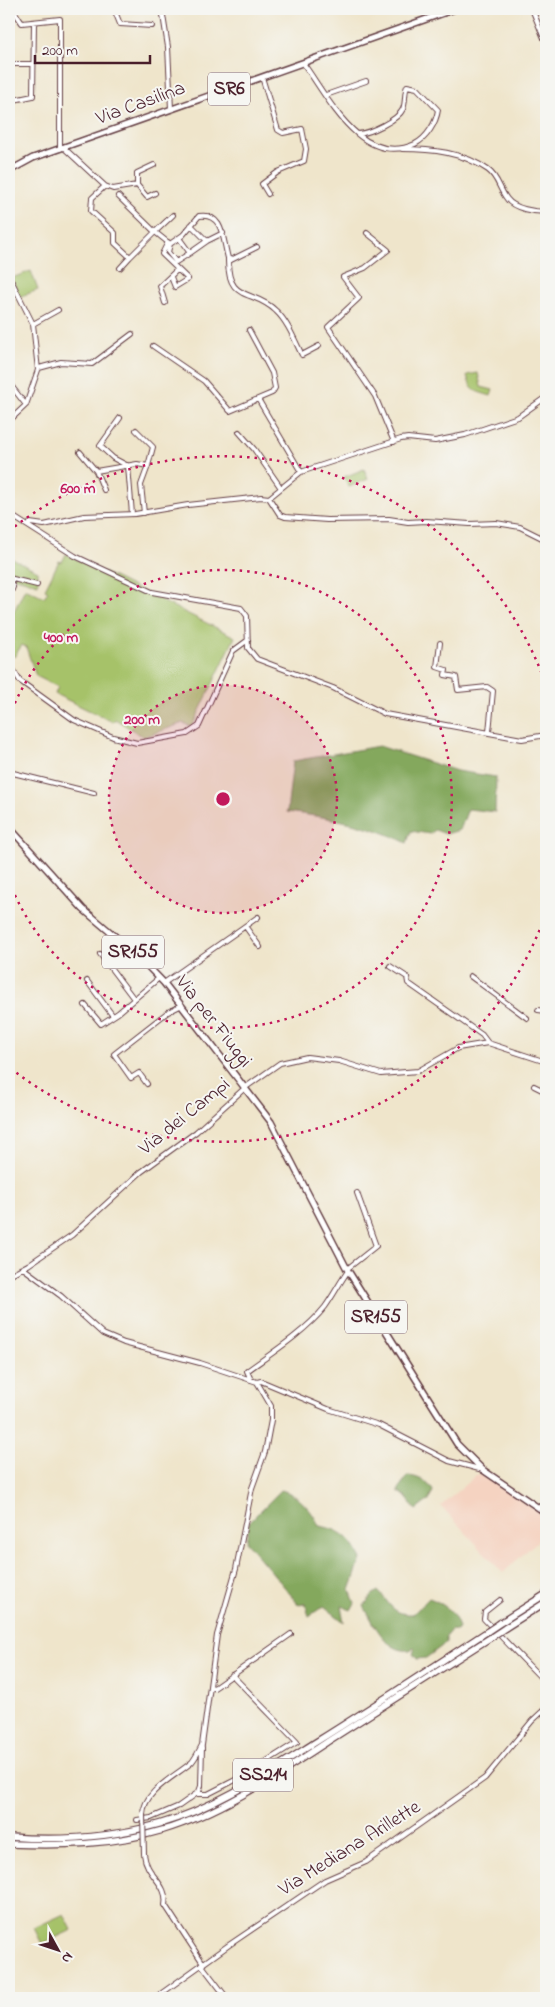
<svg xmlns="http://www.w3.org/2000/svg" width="555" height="2007" viewBox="0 0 555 2007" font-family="'Indie Flower',sans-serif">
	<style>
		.built { fill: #f5d3c1 }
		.green { fill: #a6c269; stroke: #78704a }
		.forest { fill: #84a85d; stroke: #676444 }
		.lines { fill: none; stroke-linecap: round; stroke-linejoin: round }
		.minor-casing { stroke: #633d43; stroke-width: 6 }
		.major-casing { stroke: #633d43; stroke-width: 8 }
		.highway-casing { stroke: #633d43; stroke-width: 8 }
		.minor { stroke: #fff; stroke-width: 4 }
		.major { stroke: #fff; stroke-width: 5 }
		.highway { stroke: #fff; stroke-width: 5.5 }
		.minor-bridge-casing { stroke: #633d43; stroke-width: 6; stroke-linecap: butt }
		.highway-bridge-casing { stroke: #633d43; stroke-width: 8; stroke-linecap: butt }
		.minor-bridge { stroke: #fff; stroke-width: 4 }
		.highway-bridge { stroke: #fff; stroke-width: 5.5 }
		.ring { fill: none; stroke: #c2185b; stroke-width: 2.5; stroke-dasharray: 2.5 5 }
		.labels { text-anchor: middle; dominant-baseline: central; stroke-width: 4; stroke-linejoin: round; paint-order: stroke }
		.shield { fill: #f6f6f2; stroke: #7e6067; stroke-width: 1 }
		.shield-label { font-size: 19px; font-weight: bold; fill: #4a1f2b }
		.street-label { font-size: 20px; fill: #4a1f2b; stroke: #f6f6f2 }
		.centre { fill: #c2185b; stroke: #f6f6f2; stroke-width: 2.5 }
		.ring-label { font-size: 15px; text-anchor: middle; font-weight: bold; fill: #c2185b; stroke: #f6f6f2; stroke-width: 4; stroke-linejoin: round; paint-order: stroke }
	</style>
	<rect width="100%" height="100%" fill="#f6f6f2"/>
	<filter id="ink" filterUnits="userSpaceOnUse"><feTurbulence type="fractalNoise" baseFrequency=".02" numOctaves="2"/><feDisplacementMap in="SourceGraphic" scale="10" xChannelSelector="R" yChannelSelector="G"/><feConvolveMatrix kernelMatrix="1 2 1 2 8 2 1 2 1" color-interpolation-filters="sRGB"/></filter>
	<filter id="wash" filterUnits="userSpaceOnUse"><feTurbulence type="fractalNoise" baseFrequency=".0096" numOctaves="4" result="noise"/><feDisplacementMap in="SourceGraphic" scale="20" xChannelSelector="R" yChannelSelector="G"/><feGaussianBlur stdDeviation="1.12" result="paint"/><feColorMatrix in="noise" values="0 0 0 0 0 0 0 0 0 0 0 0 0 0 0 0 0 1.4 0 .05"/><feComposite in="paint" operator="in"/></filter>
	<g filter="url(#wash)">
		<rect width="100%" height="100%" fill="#efe5cb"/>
		<path class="built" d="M 476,1475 L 485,1475 L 546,1517 L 546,1533 L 503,1573 L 441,1506 Z"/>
		<path class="green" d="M 31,271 L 38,290 L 19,297 L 12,278 Z
			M 478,373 L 481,387 L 493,390 L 491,396 C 475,391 471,392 467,375 Z
			M 364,469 L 368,479 L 349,487 L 344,477 Z
			M 66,554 L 156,598 L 157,596 L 162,598 L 162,601 L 235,637 L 192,727 L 183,723 L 144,737 L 115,719 L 113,722 L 55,694 L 58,687 L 36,676 L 26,647 L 22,645 L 14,657 L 9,651 L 9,622 L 25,588 L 44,597 L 48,591 L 45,589 L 59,561 L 62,562 Z
			M 9,557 L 38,571 L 38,584 L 9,576 Z
			M 64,1914 L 72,1930 L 42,1944 L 34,1928 Z"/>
		<path class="forest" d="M 379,746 L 457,771 L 496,777 L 495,812 L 468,809 L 460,830 L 446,834 L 435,830 L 430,834 L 411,831 L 407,843 C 367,823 331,818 287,812 L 293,761 Z
			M 407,1476 C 417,1476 429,1482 433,1491 L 429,1500 L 416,1510 L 405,1496 L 398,1491 Z
			M 281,1490 C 298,1494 313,1511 319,1526 C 341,1529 352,1539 361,1559 L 350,1590 L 355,1603 L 351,1610 L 341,1606 L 344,1622 L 324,1606 L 309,1616 L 305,1603 L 298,1604 C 281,1582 264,1563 246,1542 L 249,1522 Z
			M 378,1591 C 391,1604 392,1615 413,1614 L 429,1598 C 444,1603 455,1613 459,1628 L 457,1631 L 451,1630 L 446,1636 L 446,1643 L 426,1658 L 417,1659 L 413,1654 L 415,1648 L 413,1647 L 411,1650 C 387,1654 374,1624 364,1606 L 372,1595 Z"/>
	</g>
	<g filter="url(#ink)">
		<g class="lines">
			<g class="minor-casing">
				<path id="minor" d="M 114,9 L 120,24 L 152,26
					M 162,9 L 168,47 L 171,109
					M 532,9 L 546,43
					M 542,9 L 546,21
					M 9,11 L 16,14 L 22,23 L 60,19 L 60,149
					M 303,63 C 328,97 361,168 415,144 C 427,138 436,123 438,110 L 417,88 L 407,86 C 404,94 406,102 403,109 C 398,120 370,133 358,134
					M 9,64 L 33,64
					M 262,77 L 278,130 L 283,133 L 302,129 L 306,149 L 304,161 L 278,172 L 262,184 L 268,194
					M 326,95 L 366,81
					M 9,101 L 33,96 L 34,22
					M 63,147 L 105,186 L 92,198 L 91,211 L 115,233 L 115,243 L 130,257 L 155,232 L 170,244 L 183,235 L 199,216 C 224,212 223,242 228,258 L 231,260 L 257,247
					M 402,149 C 431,149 463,152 488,170 C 498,177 499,189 507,199 C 514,209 535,212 546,212
					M 137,185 L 137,173 L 154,165
					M 105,186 L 113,189 L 137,185 L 147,197 L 155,193
					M 118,196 L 155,232 L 173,215
					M 191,225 L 207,241 L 223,233
					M 367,233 L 388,250 L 365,268 L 343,277 L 359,298 L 328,327 L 375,396 L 394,442
					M 179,238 L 190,253 L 207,241
					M 168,242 L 162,254 L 188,279 L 175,287 L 171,277
					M 170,244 L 168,252 L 176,262 L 190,253
					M 228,258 C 227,304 253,288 276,311 C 288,322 295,341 302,355 L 319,346
					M 120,268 L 130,257
					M 11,280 L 33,324 L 58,310
					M 165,303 L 160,286 L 178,269
					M 153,346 L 204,381 L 230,411 L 272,393 L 275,388 L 272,373 L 249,330
					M 39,368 L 61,362 L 92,364 L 132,334
					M 9,383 L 26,405
					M 258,399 L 301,472
					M 120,418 L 100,446 L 113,458 L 128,466 L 132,514
					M 9,421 L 26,405 L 38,370 L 33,324
					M 136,430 L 153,447 L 148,466
					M 239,432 L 254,449 L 281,488
					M 80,452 L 96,471 L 137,464 L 148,466 L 141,485 L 144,513
					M 96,471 L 104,490
					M 269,498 L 301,472 L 401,439 L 408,438 L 435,441 L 465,435 L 518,417 L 546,397
					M 9,514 L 75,556 L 152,592 L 241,608 L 247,616 L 248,648 L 257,659 L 333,688 L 385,714 L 522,739 L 546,735
					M 30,523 L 44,525 L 84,516 L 135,514 L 188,505 L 261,497 L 269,498 L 280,515 L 285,517 L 327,520 L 389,519 L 408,522 L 426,521 L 470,524 L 496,523 L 520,527 L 546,540
					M 9,578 L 37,585
					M 9,579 L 13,587 L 9,597
					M 440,643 L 437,667 L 446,670 L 445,675 L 456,677 L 458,690 L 487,687 L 493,691 L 489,732
					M 9,663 L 20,681 L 74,720 L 113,737 L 137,743 L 187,734 L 199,726 L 233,651 L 248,640
					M 9,772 L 94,793
					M 245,926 L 260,947
					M 100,954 L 134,999
					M 390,966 L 407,977 L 408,983 L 482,1035 L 488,1043
					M 470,976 L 527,1018
					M 87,981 L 113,1016
					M 164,983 L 258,917
					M 85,1005 L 101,1024 L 118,1013 L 159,978
					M 538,1010 L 546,1011
					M 147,1084 L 139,1073 L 131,1078 L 114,1054 L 168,1012 L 182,1005
					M 534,1086 L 546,1092
					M 23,1268 L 61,1296 L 103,1334 L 124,1343 L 200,1363 L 257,1382 L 271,1406 L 271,1420 L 265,1452 L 252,1488 L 236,1569 L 217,1635 L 202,1745 C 199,1751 196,1757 192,1762 C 176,1776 143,1791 143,1815
					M 347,1269 L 376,1246 L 357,1193
					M 9,1275 L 28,1265 L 72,1235 L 141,1172 L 196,1132 L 246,1087 L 280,1063 L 307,1057 L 339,1061 L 381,1074 L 418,1071 L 458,1048 L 488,1043 L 546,1062
					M 251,1380 L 247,1371 C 272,1353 306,1331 325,1307 C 333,1296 340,1282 348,1271
					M 257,1382 L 261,1381 L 328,1409 L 379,1425 L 449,1461 L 483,1470
					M 500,1600 L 485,1612 L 484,1619 L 546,1683
					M 210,1687 L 214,1688 L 217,1686 L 291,1634
					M 198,1794 L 201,1786 L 202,1747
					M 137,1820 L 151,1818 L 179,1806 L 196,1794 L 208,1794 L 243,1776 L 297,1742 L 232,1675
					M 144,1854 C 146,1876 169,1884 165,1905 L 203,1963
					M 201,1964 L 227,1998
					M 155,1998 L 229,1945 L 325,1880 L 366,1862 L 485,1778 L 532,1721 L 546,1708"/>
			</g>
			<g class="major-casing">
				<path id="major" d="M 9,171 L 33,158 L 455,9
					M 9,827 L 83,909 L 136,954 L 164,983 L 271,1122 L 347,1269 L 457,1444 L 483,1470 L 546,1513"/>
			</g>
			<g class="highway-casing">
				<path id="highway" d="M 544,1511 L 546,1508
					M 500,1623 L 546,1594
					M 505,1628 L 546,1602
					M 9,1837 C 60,1841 109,1838 159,1824 C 215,1808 267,1773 316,1742 C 374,1706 431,1668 488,1631
					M 9,1844 C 61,1846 113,1845 163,1830 C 223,1812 278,1774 330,1740 C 384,1705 439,1671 493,1636"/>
			</g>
			<use href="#minor" class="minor"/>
			<use href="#major" class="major"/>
			<use href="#highway" class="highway"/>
			<g class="minor-bridge-casing">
				<path id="minor-bridge" d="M 143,1815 L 144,1854"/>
			</g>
			<g class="highway-bridge-casing">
				<path id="highway-bridge" d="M 488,1631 L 500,1623
					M 493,1636 L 505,1628"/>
			</g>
			<use href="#minor-bridge" class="minor-bridge"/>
			<use href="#highway-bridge" class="highway-bridge"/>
		</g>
	</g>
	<circle cx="223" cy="799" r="114" fill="#c2185b" fill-opacity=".12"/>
	<g class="ring">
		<circle cx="223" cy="799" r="114"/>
		<path d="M9 717A229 229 0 1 1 9 881"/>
		<path d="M545 916A343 343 0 0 1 9 1067M9 531A343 343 0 0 1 545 682"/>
	</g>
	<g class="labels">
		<g class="shield">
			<rect x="208" y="72.5" width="42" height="33" rx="4"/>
			<rect x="102" y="935.5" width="62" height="33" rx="4"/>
			<rect x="345" y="1300.5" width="62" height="33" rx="4"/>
			<rect x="233" y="1758.5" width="60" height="33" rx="4"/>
		</g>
		<g class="shield-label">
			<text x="229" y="89">SR6</text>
			<text x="133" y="952">SR155</text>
			<text x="376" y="1317">SR155</text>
			<text x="263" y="1775">SS214</text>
		</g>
		<g class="street-label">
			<text transform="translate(141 104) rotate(-20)">Via Casilina</text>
			<text transform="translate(213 1022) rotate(52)">Via per Fiuggi</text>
			<text transform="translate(185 1117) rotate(-39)">Via dei Campi</text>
			<text transform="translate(350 1849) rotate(-32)">Via Mediana Arillette</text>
		</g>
	</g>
	<circle cx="223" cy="799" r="8" class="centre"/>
	<g class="ring-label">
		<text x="78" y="493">600 m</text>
		<text x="61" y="642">400 m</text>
		<text x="142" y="724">200 m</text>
	</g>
	<rect width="555" height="2007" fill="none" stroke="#f6f6f2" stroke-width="30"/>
	<g transform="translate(58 1950) rotate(130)" stroke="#f6f6f2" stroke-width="4" paint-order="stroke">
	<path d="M0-4L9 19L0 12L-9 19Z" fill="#4a1f2b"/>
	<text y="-8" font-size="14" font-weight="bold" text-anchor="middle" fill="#4a1f2b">N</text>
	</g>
	<path d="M35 55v8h115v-8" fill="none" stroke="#4a1f2b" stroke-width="2.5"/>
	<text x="42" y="55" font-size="15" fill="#4a1f2b" stroke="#f6f6f2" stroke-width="4" paint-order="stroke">200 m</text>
</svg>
